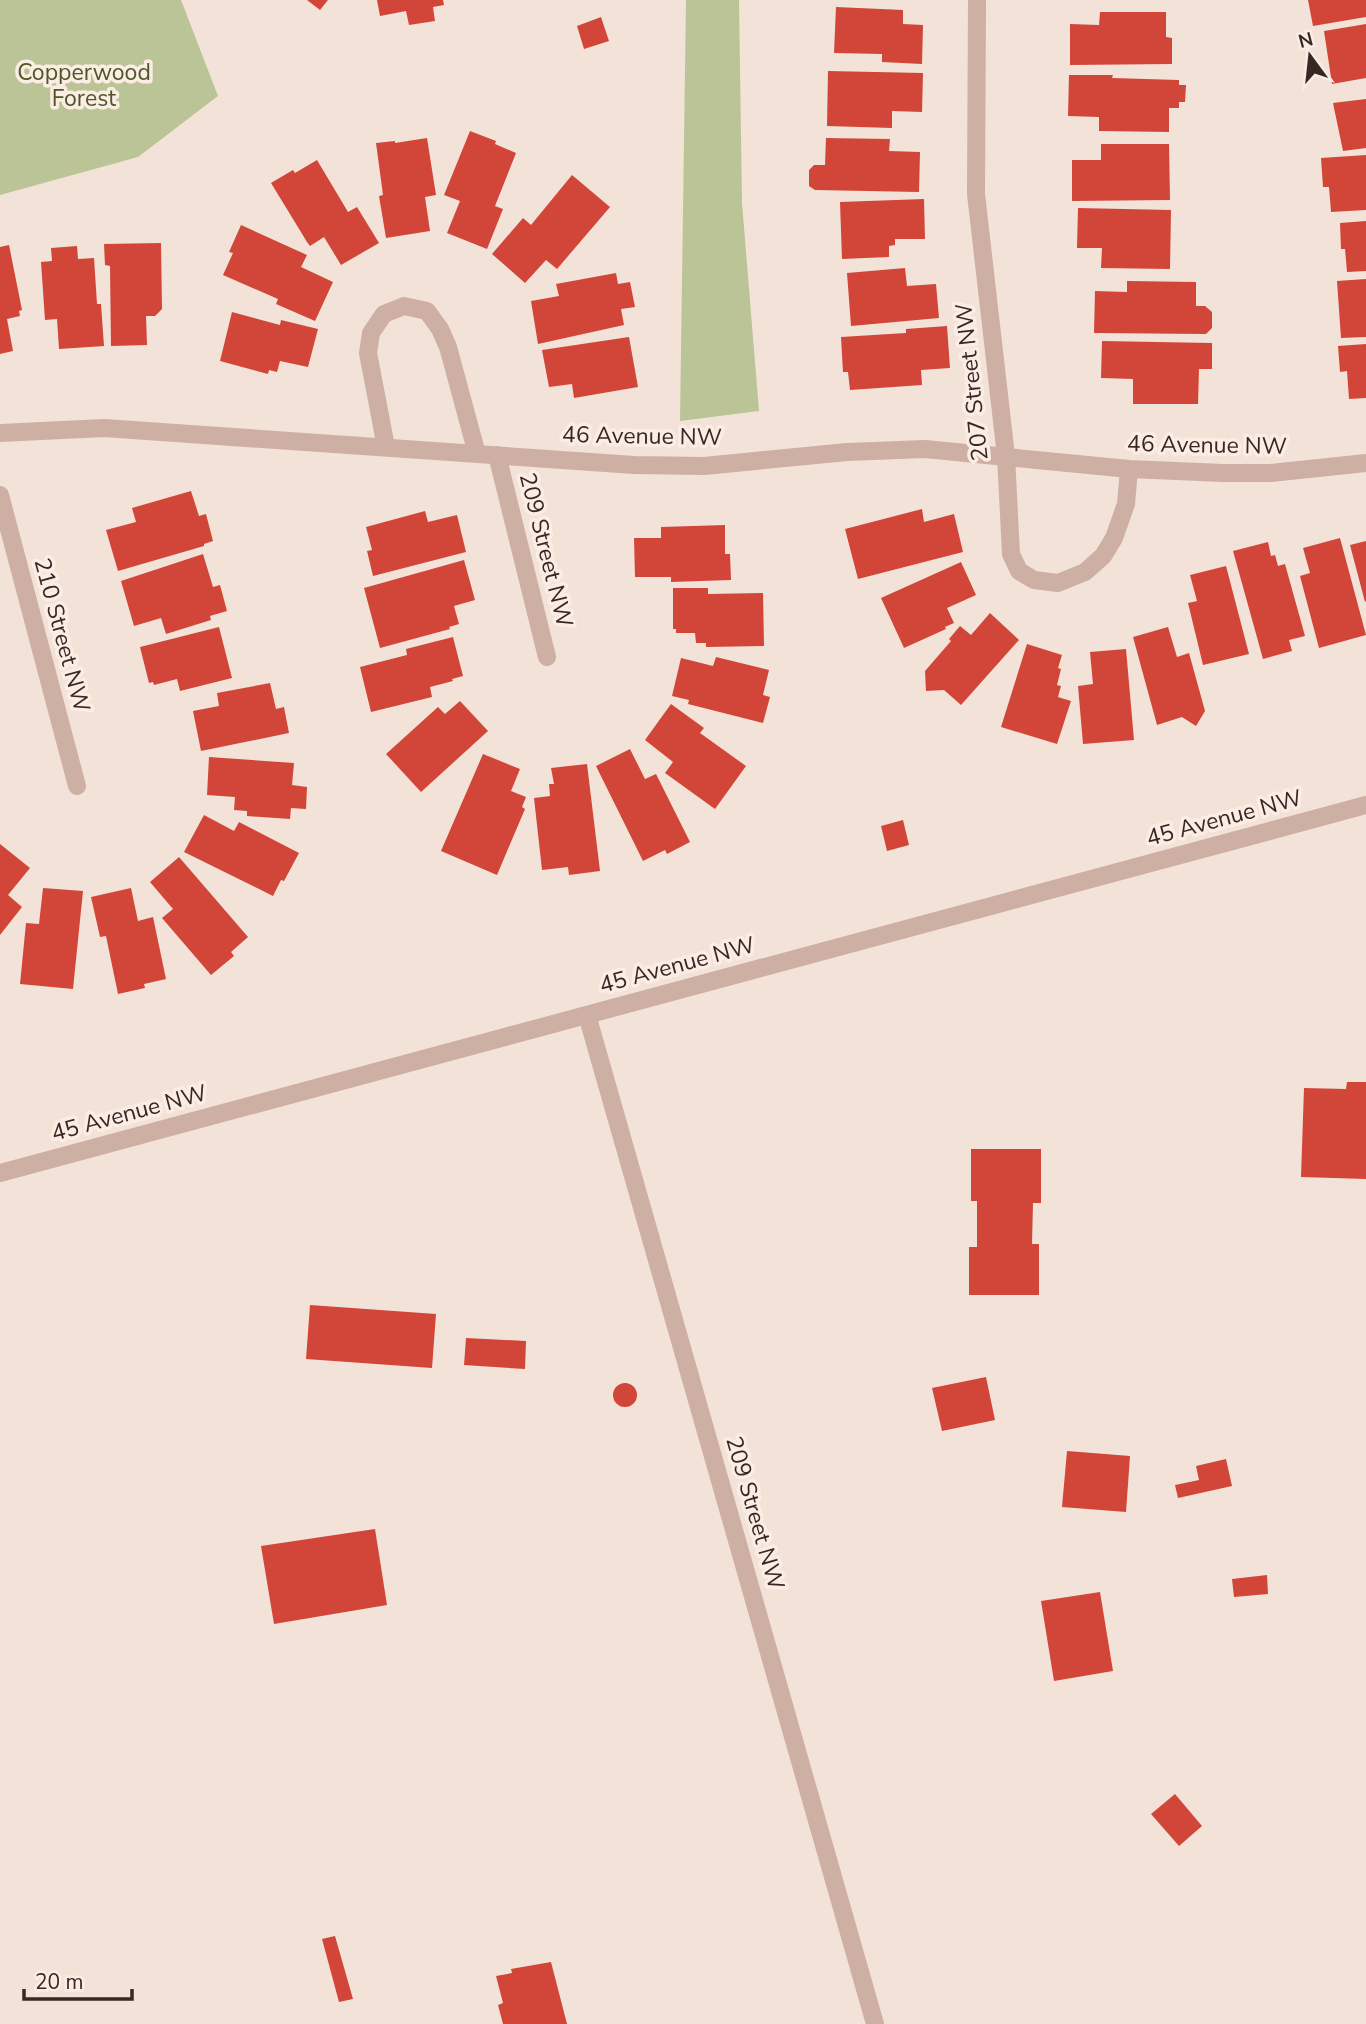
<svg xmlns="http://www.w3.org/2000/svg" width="1366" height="2024" viewBox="0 0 1366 2024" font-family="'Nunito Sans',sans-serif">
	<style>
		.green { fill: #bbc497 }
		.building { fill: #d14638 }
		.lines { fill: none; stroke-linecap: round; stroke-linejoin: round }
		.minor { stroke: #cdafa3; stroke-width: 18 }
		.labels { text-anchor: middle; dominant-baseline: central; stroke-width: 7; stroke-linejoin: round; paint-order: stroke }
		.park-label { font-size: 23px; fill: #4d5727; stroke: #fbede4 }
		.street-label { font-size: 23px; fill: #372826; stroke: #fbede4 }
	</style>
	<rect width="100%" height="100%" fill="#f3e2d8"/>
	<path class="green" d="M 0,0 L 181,0 L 218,96 L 138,157 L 0,195 Z
		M 686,0 L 739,0 L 742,203 L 759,411 L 680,421 Z"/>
	<path class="building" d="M 307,0 L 328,0 L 320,10 Z
		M 377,0 L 443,0 L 444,5 L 433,7 L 435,21 L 409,25 L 406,11 L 380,16 Z
		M 1308,0 L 1366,0 L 1366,17 L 1313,26 Z
		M 836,7 L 903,10 L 903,24 L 923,25 L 922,64 L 882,62 L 882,54 L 834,53 Z
		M 1100,12 L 1166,12 L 1166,37 L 1172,38 L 1172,64 L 1070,65 L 1070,24 L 1099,25 Z
		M 601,17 L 609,41 L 584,49 L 577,26 Z
		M 1366,24 L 1366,78 L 1332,84 L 1324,31 Z
		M 828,71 L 923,73 L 922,112 L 892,111 L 892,128 L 827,126 Z
		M 1069,75 L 1113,75 L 1112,78 L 1179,80 L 1179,85 L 1186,85 L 1185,102 L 1179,102 L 1179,108 L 1169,108 L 1169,132 L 1099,131 L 1099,117 L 1068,116 Z
		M 1366,99 L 1366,148 L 1343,151 L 1333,103 Z
		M 470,131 L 496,141 L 495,144 L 516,153 L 495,206 L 503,209 L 487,249 L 447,233 L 460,201 L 444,195 Z
		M 427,138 L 436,195 L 425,197 L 430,231 L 386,238 L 379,196 L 383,195 L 376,143 L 395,141 L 395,143 Z
		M 826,138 L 890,139 L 889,151 L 920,152 L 919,192 L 815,190 L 809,186 L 809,170 L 814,165 L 825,165 Z
		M 1101,144 L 1169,144 L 1170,200 L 1072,201 L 1072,160 L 1101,160 Z
		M 1366,155 L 1366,210 L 1331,212 L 1329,187 L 1323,187 L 1321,158 Z
		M 317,160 L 348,212 L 357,207 L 379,243 L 341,265 L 324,237 L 310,246 L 307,242 L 271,183 L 293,170 L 295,173 Z
		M 572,175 L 610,207 L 557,269 L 546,260 L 525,283 L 492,254 L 523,218 L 531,225 Z
		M 924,199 L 925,239 L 895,239 L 895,245 L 889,246 L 889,257 L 842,259 L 840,202 Z
		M 1078,208 L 1171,210 L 1170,269 L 1101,268 L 1102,248 L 1077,248 Z
		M 1366,221 L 1366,271 L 1347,272 L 1345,249 L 1341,249 L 1340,223 Z
		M 241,225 L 307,255 L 301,267 L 333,282 L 315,321 L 276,304 L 278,299 L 223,275 L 233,253 L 229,252 Z
		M 161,243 L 162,309 L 155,316 L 146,316 L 147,345 L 111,346 L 110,266 L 105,265 L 104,244 Z
		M 9,245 L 22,310 L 19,311 L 20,316 L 7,319 L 13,351 L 0,354 L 0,247 Z
		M 77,246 L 78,259 L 94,258 L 97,304 L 101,304 L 104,346 L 59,349 L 57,319 L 45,320 L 41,262 L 52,261 L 51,248 Z
		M 905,268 L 907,286 L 936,284 L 939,318 L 851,326 L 847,273 Z
		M 616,273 L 618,284 L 630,282 L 635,307 L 621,309 L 624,325 L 538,344 L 531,301 L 559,296 L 556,284 Z
		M 1366,279 L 1366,337 L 1341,338 L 1337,281 Z
		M 1127,281 L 1196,282 L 1196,306 L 1205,306 L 1212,312 L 1212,328 L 1206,334 L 1094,333 L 1095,291 L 1127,292 Z
		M 232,312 L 280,325 L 281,320 L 318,329 L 308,367 L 280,361 L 277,372 L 269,370 L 268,374 L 220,361 Z
		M 947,326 L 950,368 L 921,370 L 922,385 L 850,390 L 848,372 L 843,372 L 841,337 L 906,333 L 906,329 Z
		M 629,337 L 638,387 L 574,398 L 572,384 L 549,387 L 542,350 Z
		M 1102,341 L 1212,343 L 1212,369 L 1199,369 L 1198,404 L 1133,404 L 1133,379 L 1101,378 Z
		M 1366,344 L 1366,398 L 1349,399 L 1347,371 L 1340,372 L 1338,346 Z
		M 191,491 L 199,516 L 206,514 L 213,541 L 204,544 L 204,546 L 118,571 L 106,530 L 136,522 L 132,508 Z
		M 922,509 L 924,522 L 954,514 L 963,552 L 858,579 L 845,529 Z
		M 425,511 L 428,522 L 457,515 L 466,552 L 373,576 L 367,551 L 372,550 L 366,527 Z
		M 725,525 L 725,554 L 730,554 L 731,580 L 671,582 L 671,577 L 635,577 L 634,538 L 661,538 L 661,527 Z
		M 1340,538 L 1366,635 L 1319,648 L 1300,576 L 1310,573 L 1303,548 Z
		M 1366,541 L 1366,601 L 1365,602 L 1350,545 Z
		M 1268,542 L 1271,556 L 1275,555 L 1278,566 L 1285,564 L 1305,636 L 1289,640 L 1292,651 L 1263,659 L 1233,551 Z
		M 203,554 L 213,587 L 220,585 L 227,611 L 210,616 L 211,620 L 166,634 L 161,618 L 134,626 L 121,581 Z
		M 464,560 L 475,600 L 454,606 L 459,624 L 449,627 L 450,629 L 380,648 L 364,588 Z
		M 961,562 L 976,595 L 947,608 L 954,623 L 945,627 L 946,629 L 904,648 L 881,598 Z
		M 1226,566 L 1249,654 L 1203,665 L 1188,603 L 1197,601 L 1190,575 Z
		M 673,588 L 708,588 L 708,594 L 763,593 L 764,646 L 706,647 L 706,643 L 696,643 L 695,633 L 676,633 L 676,629 L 673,629 Z
		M 990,613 L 1019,640 L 961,705 L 944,690 L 926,691 L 925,671 L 951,641 L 949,639 L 960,626 L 971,635 Z
		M 219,627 L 232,678 L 180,691 L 177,679 L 154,685 L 153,682 L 149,683 L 140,647 Z
		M 1168,627 L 1177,657 L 1189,653 L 1205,711 L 1196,726 L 1182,717 L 1157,725 L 1133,637 Z
		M 453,637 L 463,676 L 452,679 L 453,681 L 430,687 L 432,697 L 371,712 L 360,667 L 407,655 L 406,649 Z
		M 1027,644 L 1062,655 L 1058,668 L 1061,669 L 1057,685 L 1061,686 L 1058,697 L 1071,701 L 1057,744 L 1001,727 Z
		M 1126,649 L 1134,740 L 1083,744 L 1078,686 L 1093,684 L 1090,652 Z
		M 716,657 L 769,670 L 763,695 L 770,697 L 763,723 L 688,704 L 689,700 L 672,696 L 681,658 L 713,666 Z
		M 270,683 L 276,709 L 284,707 L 289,733 L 201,751 L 193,711 L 219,706 L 217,693 Z
		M 460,701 L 488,731 L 421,792 L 386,754 L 438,707 L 445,714 Z
		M 671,704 L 704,728 L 700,733 L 746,766 L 715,809 L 665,773 L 673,762 L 645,740 Z
		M 630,749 L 645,779 L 656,774 L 690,842 L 667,854 L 665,850 L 643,861 L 596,766 Z
		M 483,754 L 520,769 L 511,791 L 526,797 L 522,807 L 525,809 L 497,875 L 441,851 Z
		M 209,757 L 294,763 L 292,785 L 307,787 L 306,809 L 291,808 L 290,819 L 247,816 L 247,811 L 234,810 L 235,797 L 207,795 Z
		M 587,764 L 600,871 L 569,875 L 568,867 L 542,870 L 534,798 L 550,796 L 549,784 L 554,784 L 551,768 Z
		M 204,815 L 234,831 L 239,822 L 299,853 L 284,881 L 281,880 L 273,896 L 184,852 Z
		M 903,820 L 909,845 L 887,851 L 881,826 Z
		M 0,844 L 30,868 L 8,895 L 22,907 L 0,935 Z
		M 179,857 L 248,937 L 231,952 L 234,956 L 211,975 L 162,918 L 173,909 L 150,882 Z
		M 43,888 L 83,891 L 73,989 L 20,984 L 26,923 L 39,924 Z
		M 131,888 L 138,921 L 153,917 L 166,979 L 144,984 L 145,988 L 118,994 L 106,936 L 100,937 L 91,897 Z
		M 1347,1082 L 1366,1082 L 1366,1179 L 1301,1177 L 1304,1088 L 1346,1089 Z
		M 971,1149 L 1041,1149 L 1041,1203 L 1033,1203 L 1032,1244 L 1039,1244 L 1039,1295 L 969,1295 L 969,1247 L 977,1247 L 977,1201 L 971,1201 Z
		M 310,1305 L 436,1314 L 432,1368 L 306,1359 Z
		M 466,1338 L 526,1341 L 525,1369 L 464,1365 Z
		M 986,1377 L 995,1420 L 942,1431 L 932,1388 Z
		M613 1395a12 12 0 1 1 24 0a12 12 0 1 1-24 0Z
		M 1067,1451 L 1130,1456 L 1126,1512 L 1062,1507 Z
		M 1226,1459 L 1232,1486 L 1178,1498 L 1175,1485 L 1199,1480 L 1196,1466 Z
		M 375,1529 L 387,1605 L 274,1624 L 261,1546 Z
		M 1267,1575 L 1268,1594 L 1234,1597 L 1232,1579 Z
		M 1100,1592 L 1113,1671 L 1054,1681 L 1041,1601 Z
		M 1175,1794 L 1202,1826 L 1179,1846 L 1151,1814 Z
		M 335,1936 L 353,1999 L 339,2002 L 322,1939 Z
		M 551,1962 L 567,2024 L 503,2024 L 498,2005 L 503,2003 L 496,1976 L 512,1973 L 511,1969 Z"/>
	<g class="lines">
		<path class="minor" d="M 977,0 L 976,194 L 1006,456 L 1011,554 L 1019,571 L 1034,580 L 1058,583 L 1085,572 L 1103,556 L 1114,538 L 1126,504 L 1129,469
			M 0,433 L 104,428 L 634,465 L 704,466 L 847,452 L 925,449 L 1129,469 L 1223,473 L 1271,473 L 1366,463
			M 386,447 L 368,353 L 371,333 L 384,314 L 404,306 L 427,311 L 440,329 L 448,347 L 477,454
			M 497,455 L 547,657
			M 0,495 L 77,786
			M 587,1015 L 875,2024
			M 0,1173 L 1366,805"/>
	</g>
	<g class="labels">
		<g class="park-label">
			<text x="84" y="72">Copperwood<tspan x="84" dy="26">Forest</tspan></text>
		</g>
		<g class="street-label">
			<text transform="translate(972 382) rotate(-96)">207 Street NW</text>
			<text transform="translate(642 436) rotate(1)">46 Avenue NW</text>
			<text transform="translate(1207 445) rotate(1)">46 Avenue NW</text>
			<text transform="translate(546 550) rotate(76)">209 Street NW</text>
			<text transform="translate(62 635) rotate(75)">210 Street NW</text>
			<text transform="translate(1224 818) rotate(-15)">45 Avenue NW</text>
			<text transform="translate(677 965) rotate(-15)">45 Avenue NW</text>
			<text transform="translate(129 1113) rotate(-15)">45 Avenue NW</text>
			<text transform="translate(755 1513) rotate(74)">209 Street NW</text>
		</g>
	</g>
	<g transform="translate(1310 56) rotate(345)" stroke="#fbede4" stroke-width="5" paint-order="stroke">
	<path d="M0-5L12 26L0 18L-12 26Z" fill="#372826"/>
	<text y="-10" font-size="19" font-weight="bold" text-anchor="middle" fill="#372826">N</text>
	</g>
	<path d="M24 1989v10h108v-10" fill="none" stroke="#372826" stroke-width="3.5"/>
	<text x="35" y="1989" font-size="21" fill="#372826" stroke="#fbede4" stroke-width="5" paint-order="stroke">20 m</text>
</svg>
